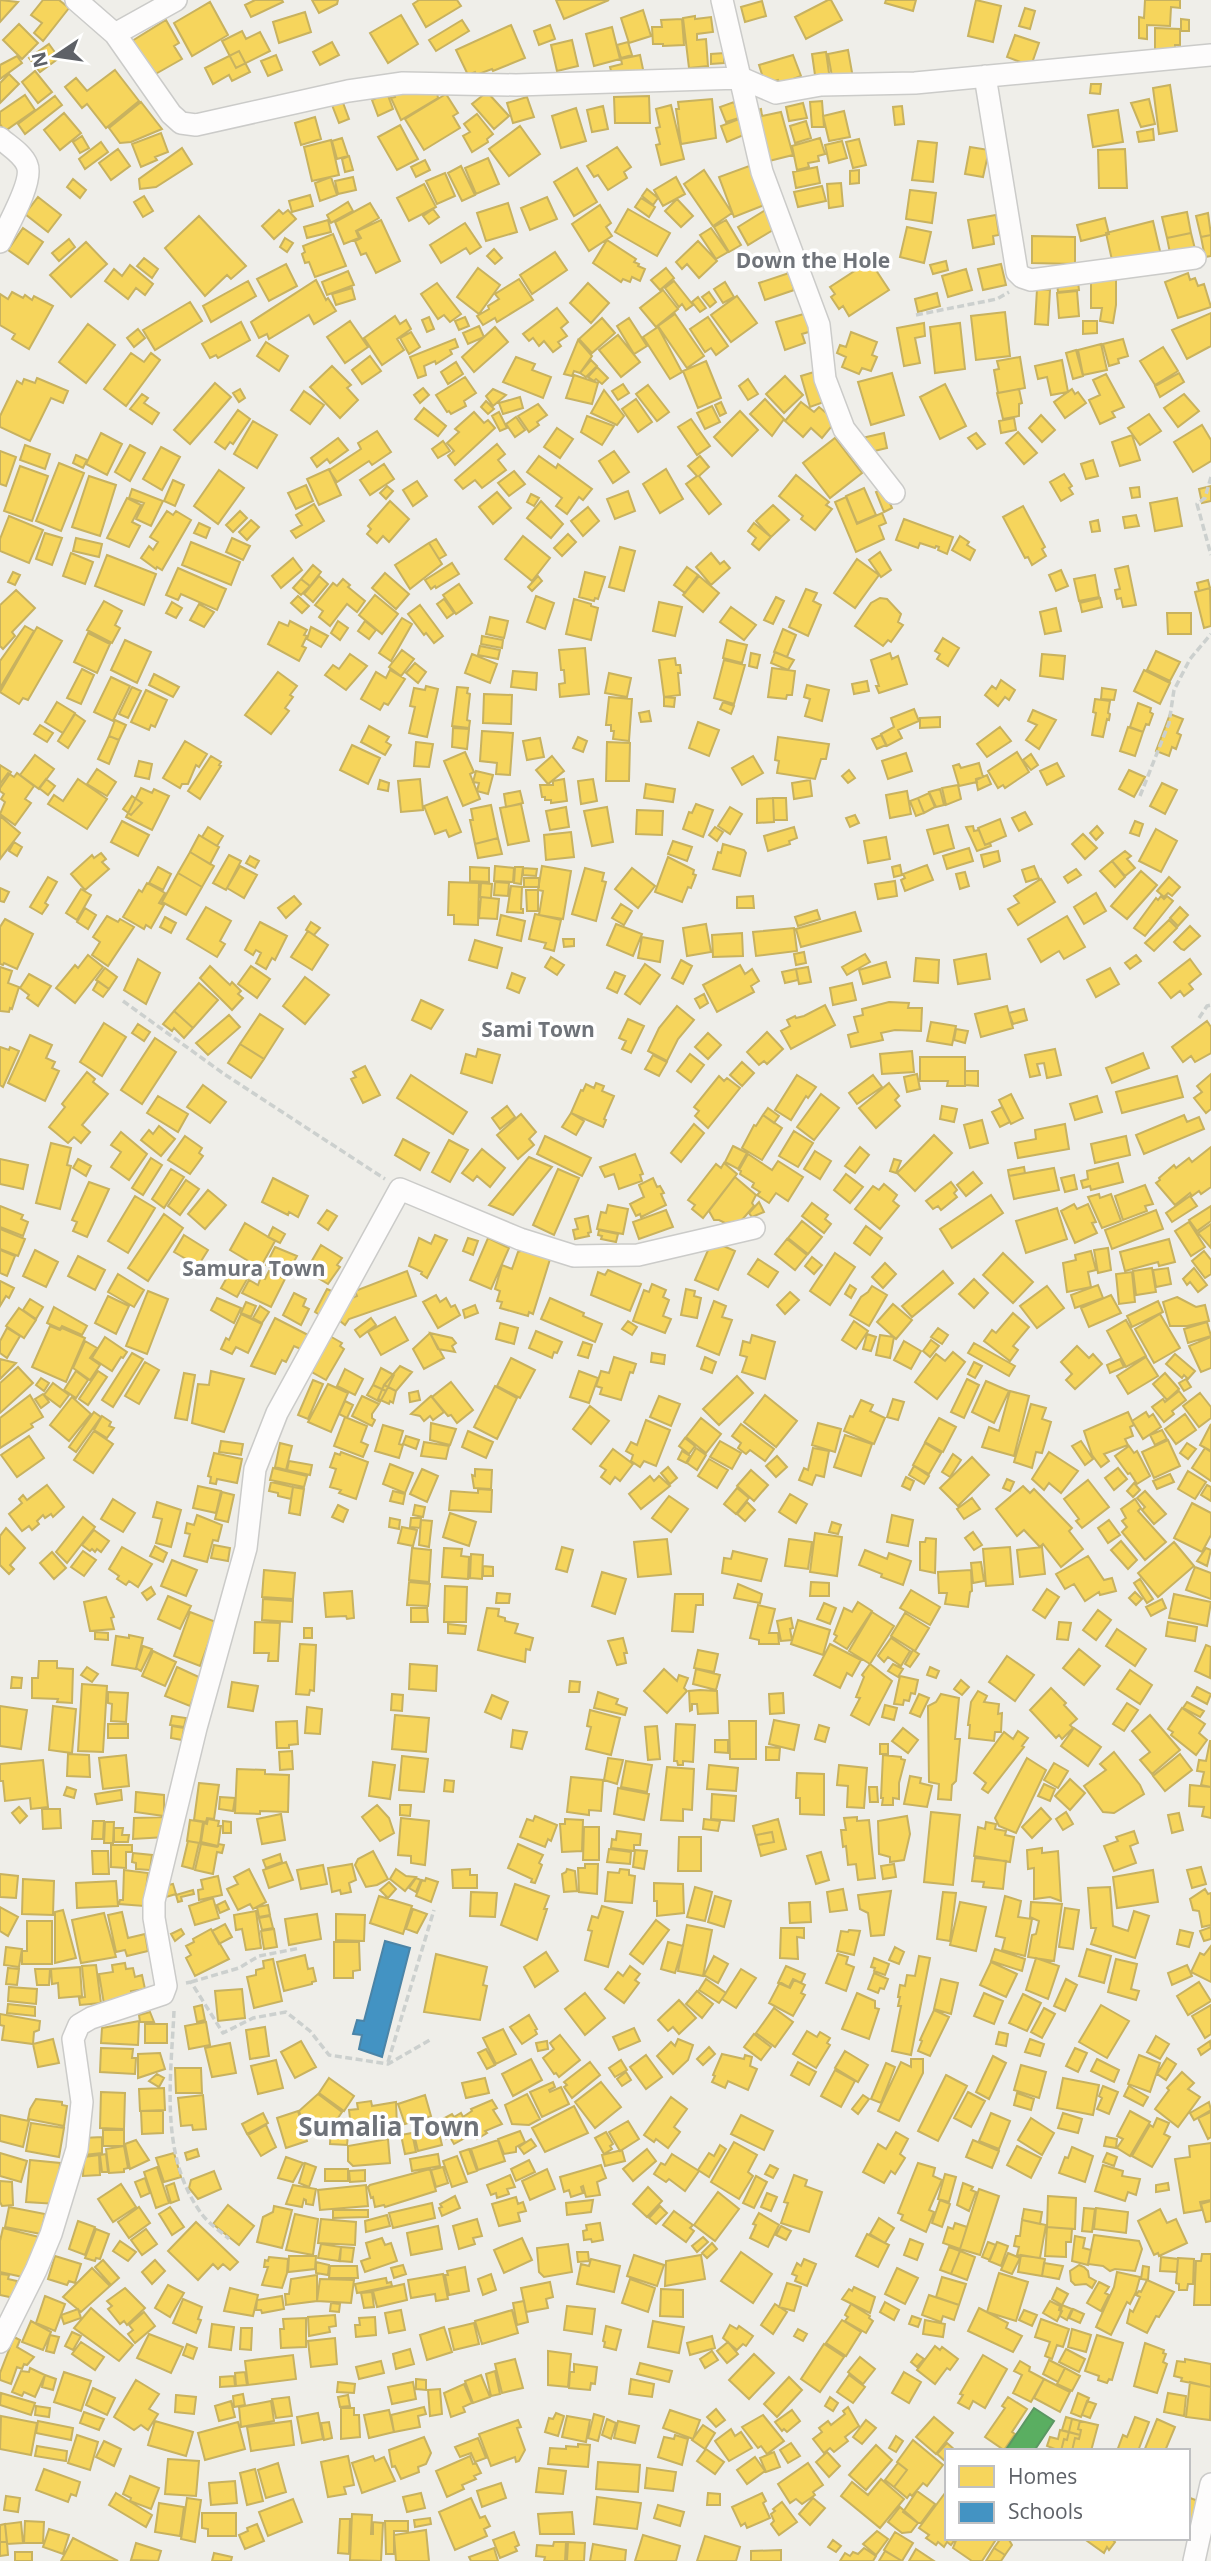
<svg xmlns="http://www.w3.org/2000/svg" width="1211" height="2561" viewBox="0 0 1211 2561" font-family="'Open Sans',sans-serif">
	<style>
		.homes { fill: #f6d55c; stroke: #c8b25f; stroke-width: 2 }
		.schools { fill: #4393c3; stroke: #4b84a7; stroke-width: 2 }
		.public { fill: #5aae61; stroke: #5b9763; stroke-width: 2 }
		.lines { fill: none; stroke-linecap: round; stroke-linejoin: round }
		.minor-casing { stroke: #cbcbc9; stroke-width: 24 }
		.path { stroke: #ccd0ce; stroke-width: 3.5; stroke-dasharray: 7 3.5; stroke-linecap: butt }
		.minor { stroke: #fdfcfc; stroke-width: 21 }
		.labels { text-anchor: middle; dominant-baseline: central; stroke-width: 7; stroke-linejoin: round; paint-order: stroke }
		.neighbourhood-label { font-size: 21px; font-weight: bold; fill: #6f7379; stroke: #fff }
		.district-label { font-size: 26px; font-weight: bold; fill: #6f7379; stroke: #fff }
	</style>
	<rect width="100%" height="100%" fill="#efeee9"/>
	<path class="homes" d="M 0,0 L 18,2 L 0,22 Z
		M 43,0 L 59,0 L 69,8 L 43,41 L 34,33 L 42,23 L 31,15 Z
		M 255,0 L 282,0 L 283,2 L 251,17 L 245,5 Z
		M 312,0 L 338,0 L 337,4 L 319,13 Z
		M 419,0 L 457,0 L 461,6 L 426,27 L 413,4 Z
		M 556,0 L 609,0 L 564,19 Z
		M 828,0 L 831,0 L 842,20 L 806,39 L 795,17 Z
		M 886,0 L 916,0 L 913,11 L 885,3 Z
		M 976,0 L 1001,6 L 993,42 L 968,36 Z
		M 1145,0 L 1180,0 L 1180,8 L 1171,7 L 1170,26 L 1147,25 L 1147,39 L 1139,38 L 1139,17 L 1144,18 Z
		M 762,1 L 766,16 L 745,22 L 741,7 Z
		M 210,2 L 228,35 L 192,56 L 174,23 Z
		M 1025,8 L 1035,11 L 1030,29 L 1019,26 Z
		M 643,10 L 651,36 L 629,43 L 621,18 Z
		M 305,12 L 311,32 L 279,43 L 273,22 Z
		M 401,15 L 418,44 L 388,63 L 370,33 Z
		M 695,16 L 695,19 L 711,17 L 713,32 L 697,34 L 697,40 L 706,39 L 708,66 L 689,68 L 683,18 Z
		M 682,19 L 684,45 L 663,46 L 663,44 L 653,44 L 652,27 L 662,27 L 661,20 Z
		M 1181,19 L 1189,20 L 1189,31 L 1181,31 Z
		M 166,20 L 179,43 L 174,46 L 182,59 L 152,76 L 132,41 Z
		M 462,20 L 469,31 L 436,51 L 429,40 Z
		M 19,24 L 38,43 L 22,59 L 3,40 Z
		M 511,25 L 525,58 L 493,71 L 492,69 L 476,75 L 475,72 L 468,75 L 456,50 Z
		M 550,25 L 555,39 L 539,45 L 534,31 Z
		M 612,27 L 620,59 L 594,66 L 586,34 Z
		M 1155,28 L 1180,29 L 1180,45 L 1175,45 L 1175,55 L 1155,50 Z
		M 242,31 L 246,39 L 260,32 L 270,51 L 236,68 L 222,41 Z
		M 1015,35 L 1039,43 L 1031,66 L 1007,57 Z
		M 572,40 L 578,66 L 557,71 L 551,45 Z
		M 332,42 L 339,55 L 320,65 L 313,52 Z
		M 628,42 L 632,55 L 621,58 L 617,45 Z
		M 49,44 L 59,58 L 40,72 L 29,58 Z
		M 848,50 L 853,78 L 833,82 L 828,54 Z
		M 239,51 L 250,72 L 232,81 L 229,75 L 213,84 L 205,68 Z
		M 826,52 L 830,80 L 816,82 L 812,54 Z
		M 724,53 L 724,63 L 711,64 L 711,54 Z
		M 276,55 L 282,70 L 268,76 L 261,61 Z
		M 640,55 L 644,74 L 613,78 L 610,67 L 622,64 L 621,59 Z
		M 793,55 L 801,76 L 780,84 L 778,80 L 765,84 L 759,65 Z
		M 17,56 L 22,63 L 0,79 L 0,65 Z
		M 115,70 L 139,101 L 106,128 L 87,104 L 82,108 L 65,87 L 76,78 L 87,91 Z
		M 35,71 L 52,92 L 38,103 L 22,82 Z
		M 9,74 L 19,84 L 0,103 L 0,83 Z
		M 1091,84 L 1101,84 L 1100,94 L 1090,93 Z
		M 1170,85 L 1177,131 L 1159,134 L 1153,88 Z
		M 436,87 L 438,98 L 401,120 L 391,98 L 395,97 L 394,93 Z
		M 487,92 L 509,116 L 494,129 L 472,104 Z
		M 387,93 L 393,109 L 378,116 L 372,100 Z
		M 446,94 L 458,113 L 453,116 L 460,128 L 424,150 L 405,119 Z
		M 25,95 L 35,110 L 5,131 L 0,124 L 0,112 Z
		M 55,96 L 62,105 L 25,134 L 18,124 Z
		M 649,96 L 650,123 L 615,123 L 614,97 Z
		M 527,97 L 534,117 L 513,123 L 507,103 Z
		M 712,99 L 716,138 L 681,144 L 676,109 L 679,109 L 678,102 Z
		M 1149,99 L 1155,124 L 1141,127 L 1131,103 Z
		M 342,100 L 349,119 L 339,123 L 332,105 Z
		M 822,101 L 824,127 L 812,127 L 810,102 Z
		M 141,102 L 162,129 L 131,142 L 120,143 L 109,128 Z
		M 734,102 L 739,118 L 726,122 L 720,107 Z
		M 803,103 L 807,118 L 789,121 L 786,107 Z
		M 671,105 L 684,159 L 661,165 L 656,145 L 660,144 L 656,128 L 660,127 L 656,109 Z
		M 603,106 L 608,129 L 592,132 L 587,110 Z
		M 902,106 L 904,124 L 895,125 L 893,107 Z
		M 576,108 L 586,141 L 561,148 L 552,116 Z
		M 761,109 L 762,116 L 781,112 L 793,155 L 769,161 L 750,112 Z
		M 1118,110 L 1123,142 L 1093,147 L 1088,115 Z
		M 844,111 L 850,137 L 829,141 L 823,116 Z
		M 64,113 L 81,133 L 60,150 L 44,130 Z
		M 477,114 L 493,134 L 487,139 L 488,142 L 472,152 L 463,136 L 470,132 L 464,124 Z
		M 315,117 L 321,139 L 301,145 L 295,123 Z
		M 739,119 L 746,134 L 727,142 L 721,126 Z
		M 806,121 L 811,138 L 795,143 L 790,126 Z
		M 400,125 L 418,159 L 397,170 L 378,137 Z
		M 520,126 L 540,154 L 509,176 L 489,149 Z
		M 1153,129 L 1154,140 L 1139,142 L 1137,132 Z
		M 161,133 L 168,152 L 155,157 L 157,160 L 141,167 L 132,144 Z
		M 82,136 L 89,148 L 80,153 L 73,142 Z
		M 342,138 L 348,156 L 337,159 L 332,141 Z
		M 820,138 L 825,154 L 818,156 L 819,161 L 808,163 L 809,167 L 797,170 L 792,146 Z
		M 859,139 L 866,165 L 853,168 L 846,142 Z
		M 331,140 L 339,175 L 312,181 L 304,147 Z
		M 842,141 L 847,158 L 829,163 L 825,145 Z
		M 918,141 L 937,143 L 933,182 L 912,180 Z
		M 101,142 L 108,152 L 85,169 L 79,159 Z
		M 617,147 L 631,167 L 624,172 L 627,178 L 608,190 L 598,175 L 594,177 L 587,166 Z
		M 970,147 L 989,150 L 983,177 L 965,174 Z
		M 182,148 L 192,164 L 156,187 L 140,189 L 139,179 Z
		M 118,149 L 130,166 L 111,180 L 99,163 Z
		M 1125,149 L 1127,188 L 1099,188 L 1098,150 Z
		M 349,156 L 353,170 L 345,172 L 342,159 Z
		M 488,158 L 499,184 L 476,194 L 465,168 Z
		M 425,160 L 430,170 L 416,177 L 411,167 Z
		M 752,165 L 767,204 L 734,217 L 719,177 Z
		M 461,166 L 475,195 L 462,201 L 448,173 Z
		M 817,167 L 820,183 L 796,188 L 793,172 Z
		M 577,168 L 597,202 L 574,216 L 554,182 Z
		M 704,170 L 732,213 L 713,226 L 684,184 Z
		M 859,170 L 859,183 L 850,184 L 850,171 Z
		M 445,173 L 455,196 L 437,204 L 426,181 Z
		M 331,177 L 337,195 L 320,201 L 315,183 Z
		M 353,177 L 356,190 L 338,194 L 335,181 Z
		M 676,177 L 685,194 L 663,206 L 654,190 Z
		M 73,179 L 86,190 L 80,198 L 67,187 Z
		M 841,183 L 843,206 L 829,208 L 827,184 Z
		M 424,184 L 436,207 L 409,221 L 397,198 Z
		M 822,186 L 826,201 L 798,207 L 794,192 Z
		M 647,189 L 658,198 L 653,205 L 642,196 Z
		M 910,190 L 936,193 L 932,223 L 906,219 Z
		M 310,195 L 313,206 L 292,212 L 289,201 Z
		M 144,196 L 153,211 L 143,217 L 134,202 Z
		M 38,197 L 61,215 L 48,232 L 25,214 Z
		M 547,197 L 557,219 L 530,230 L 521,208 Z
		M 641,198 L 655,207 L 649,217 L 635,207 Z
		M 677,199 L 693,216 L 681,227 L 665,211 Z
		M 348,202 L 353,211 L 331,223 L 327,215 Z
		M 370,203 L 379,218 L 356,231 L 359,238 L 344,244 L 335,222 Z
		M 508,203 L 517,232 L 486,241 L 477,213 Z
		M 600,205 L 611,223 L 606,227 L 612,236 L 589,251 L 572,224 Z
		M 433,209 L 439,217 L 429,224 L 423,216 Z
		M 628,209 L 670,233 L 657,256 L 615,232 Z
		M 767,209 L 778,227 L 748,245 L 738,227 Z
		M 279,210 L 283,214 L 288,210 L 296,219 L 274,239 L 262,226 Z
		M 1187,212 L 1191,233 L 1167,238 L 1162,217 Z
		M 1208,213 L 1211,235 L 1201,237 L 1196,216 Z
		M 996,215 L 999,235 L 993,236 L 994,244 L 973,248 L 968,220 Z
		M 199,216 L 246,266 L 231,279 L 227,275 L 205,296 L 165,248 Z
		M 1105,218 L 1109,234 L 1081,241 L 1077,225 Z
		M 328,220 L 331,232 L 307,238 L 304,227 Z
		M 381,220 L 400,261 L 376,273 L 366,253 L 361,255 L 355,241 L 361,238 L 357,231 Z
		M 726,220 L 741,245 L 729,252 L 714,227 Z
		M 1153,221 L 1161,255 L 1112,260 L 1106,233 Z
		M 465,223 L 481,247 L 470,254 L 466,248 L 441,263 L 430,245 Z
		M 907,227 L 931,232 L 924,263 L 900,257 Z
		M 23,228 L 43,242 L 28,264 L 8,250 Z
		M 711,228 L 728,252 L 716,259 L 700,235 Z
		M 1191,233 L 1196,253 L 1171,258 L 1167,238 Z
		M 333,234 L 346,266 L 315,277 L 309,262 L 305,263 L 302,254 L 305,252 L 303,246 Z
		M 1211,235 L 1211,256 L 1205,257 L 1201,237 Z
		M 1032,236 L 1075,237 L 1075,264 L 1032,263 Z
		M 285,238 L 293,243 L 287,252 L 280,247 Z
		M 69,239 L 75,247 L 59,261 L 52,253 Z
		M 607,240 L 636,259 L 634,262 L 639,264 L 638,266 L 645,269 L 640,281 L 632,277 L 630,282 L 623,279 L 621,282 L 593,263 Z
		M 698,241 L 717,261 L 699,278 L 687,264 L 682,269 L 676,262 Z
		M 86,242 L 107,264 L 71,297 L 50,275 Z
		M 494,249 L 502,258 L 495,264 L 487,256 Z
		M 555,252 L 567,270 L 532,294 L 520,275 Z
		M 144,258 L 158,269 L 152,278 L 137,266 Z
		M 870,261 L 889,290 L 849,316 L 843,306 L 839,309 L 831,297 L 835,294 L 830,287 Z
		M 946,261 L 948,270 L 933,274 L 930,265 Z
		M 286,264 L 297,286 L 269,301 L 257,279 Z
		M 1001,264 L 1006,285 L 983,290 L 978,269 Z
		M 130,265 L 153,284 L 145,295 L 136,288 L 128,299 L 105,281 L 114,269 L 122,276 Z
		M 478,268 L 500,285 L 479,314 L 457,297 Z
		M 666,268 L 674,278 L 660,290 L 651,280 Z
		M 966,269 L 972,290 L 948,297 L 942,276 Z
		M 348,271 L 354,285 L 327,295 L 322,282 Z
		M 789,273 L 794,290 L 765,300 L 759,283 Z
		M 1188,273 L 1190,280 L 1195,278 L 1198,286 L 1204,284 L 1211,307 L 1178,318 L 1165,282 Z
		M 519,279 L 533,300 L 497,322 L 495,318 L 483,325 L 477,316 L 489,309 L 488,306 L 499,299 L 495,294 Z
		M 1116,279 L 1116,305 L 1113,323 L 1100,321 L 1102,308 L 1091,308 L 1091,280 Z
		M 316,280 L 326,300 L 328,298 L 336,311 L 314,324 L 309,315 L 269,339 L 267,334 L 259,338 L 251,322 Z
		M 248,281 L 256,296 L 211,322 L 203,306 Z
		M 674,281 L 693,305 L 686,310 L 682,304 L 679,307 L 665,288 Z
		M 725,282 L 734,297 L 723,303 L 714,289 Z
		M 1078,282 L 1079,290 L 1058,292 L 1057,284 Z
		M 437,283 L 461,314 L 450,322 L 444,315 L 438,319 L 421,294 Z
		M 588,283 L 609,303 L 591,323 L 570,303 Z
		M 352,288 L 355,299 L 336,305 L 332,294 Z
		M 1037,289 L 1050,290 L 1048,325 L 1035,324 Z
		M 663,290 L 678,309 L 656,327 L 640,308 Z
		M 1077,291 L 1079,316 L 1059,318 L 1057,293 Z
		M 12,292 L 23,298 L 25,295 L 32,300 L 34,296 L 53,306 L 29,349 L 12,339 L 15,334 L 0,325 L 0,294 L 8,299 Z
		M 709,292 L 716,302 L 710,307 L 702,297 Z
		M 937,293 L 940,306 L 918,312 L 915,299 Z
		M 737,296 L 757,323 L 731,342 L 711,315 Z
		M 698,297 L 706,308 L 700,312 L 692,302 Z
		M 190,302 L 202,321 L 155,350 L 143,330 Z
		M 557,308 L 568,322 L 561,328 L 567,336 L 558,342 L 561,346 L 553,352 L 544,341 L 539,346 L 533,338 L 529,341 L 523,334 Z
		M 1005,312 L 1010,356 L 976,360 L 971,316 Z
		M 807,313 L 812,331 L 802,334 L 805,343 L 785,350 L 776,322 Z
		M 1211,313 L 1211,346 L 1187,359 L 1172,330 Z
		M 675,314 L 704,356 L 687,368 L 658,326 Z
		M 395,316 L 400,324 L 406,320 L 411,329 L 397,339 L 404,350 L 382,365 L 364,338 Z
		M 429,317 L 434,329 L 427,332 L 422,320 Z
		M 465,317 L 469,326 L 459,330 L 455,321 Z
		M 708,317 L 728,346 L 716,355 L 711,348 L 705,352 L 690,329 Z
		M 602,318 L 615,333 L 592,353 L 579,339 Z
		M 629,318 L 647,346 L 634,354 L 617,326 Z
		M 350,321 L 368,347 L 345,363 L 327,337 Z
		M 1083,321 L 1097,321 L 1097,333 L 1083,334 Z
		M 241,322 L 250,340 L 218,358 L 216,355 L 210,358 L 202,344 Z
		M 924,323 L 925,336 L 915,338 L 920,363 L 904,366 L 897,328 Z
		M 960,323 L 965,369 L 935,373 L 930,327 Z
		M 88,324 L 115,345 L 86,383 L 59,362 Z
		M 479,326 L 484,337 L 468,344 L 463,333 Z
		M 495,327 L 508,342 L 474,372 L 462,357 Z
		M 658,327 L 682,372 L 670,379 L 643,337 Z
		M 138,329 L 145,338 L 134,347 L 127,338 Z
		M 411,332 L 420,347 L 409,354 L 400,338 Z
		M 851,332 L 877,342 L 872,355 L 877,357 L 871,371 L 862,368 L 859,374 L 842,367 L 846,357 L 837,353 L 840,345 L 846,347 Z
		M 618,335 L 640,362 L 621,377 L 599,350 Z
		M 455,339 L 458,347 L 450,350 L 452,354 L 436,364 L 435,361 L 424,366 L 426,375 L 418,378 L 410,357 Z
		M 1123,339 L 1128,356 L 1118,359 L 1119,363 L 1109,366 L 1103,344 Z
		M 578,340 L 592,356 L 580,373 L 574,371 L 572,376 L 564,374 Z
		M 266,342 L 288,356 L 279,371 L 257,356 Z
		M 1101,344 L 1107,370 L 1083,375 L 1078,350 Z
		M 1163,347 L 1178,371 L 1155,385 L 1140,361 Z
		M 1076,350 L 1083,376 L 1073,379 L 1066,353 Z
		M 131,353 L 144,362 L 151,353 L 160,360 L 126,406 L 104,389 Z
		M 370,356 L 381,371 L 362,384 L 352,370 Z
		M 516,357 L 535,364 L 532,370 L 551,377 L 543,398 L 503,382 Z
		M 1020,357 L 1025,388 L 998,393 L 994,370 L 999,369 L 997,361 Z
		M 591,360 L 597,366 L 586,377 L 580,373 Z
		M 1062,360 L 1068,392 L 1051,395 L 1047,377 L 1038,379 L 1035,366 Z
		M 706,361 L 721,398 L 698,408 L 683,371 Z
		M 456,362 L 463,374 L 448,384 L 441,372 Z
		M 332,366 L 351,385 L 347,388 L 358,400 L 340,418 L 310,387 Z
		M 597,367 L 608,378 L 602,384 L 596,379 L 594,381 L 588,377 Z
		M 814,372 L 824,402 L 810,407 L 801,376 Z
		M 892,373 L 904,415 L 871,425 L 858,382 Z
		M 1179,373 L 1184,382 L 1160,397 L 1155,386 Z
		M 1106,374 L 1124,407 L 1112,412 L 1115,417 L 1100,424 L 1089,400 L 1100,395 L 1093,380 Z
		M 574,375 L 598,383 L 592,404 L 566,398 Z
		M 785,376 L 803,395 L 784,413 L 766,394 Z
		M 465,377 L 476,393 L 464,401 L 466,406 L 451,414 L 449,411 L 447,412 L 436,395 Z
		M 37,378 L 68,391 L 63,403 L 51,398 L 30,441 L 0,427 L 0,416 L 17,381 L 22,384 L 24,379 L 35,383 Z
		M 748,379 L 758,394 L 748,400 L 739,386 Z
		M 215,383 L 231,397 L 190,444 L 174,430 Z
		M 623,384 L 629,393 L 618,400 L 612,391 Z
		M 945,384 L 966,426 L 940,439 L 920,397 Z
		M 648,385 L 669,412 L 657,421 L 636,394 Z
		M 423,388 L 429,395 L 420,403 L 414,395 Z
		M 240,389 L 245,398 L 239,402 L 233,393 Z
		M 493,389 L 506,395 L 493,406 L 486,396 Z
		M 1019,389 L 1022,403 L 1019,404 L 1019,416 L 1003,419 L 997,393 Z
		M 1072,389 L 1075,394 L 1078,392 L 1086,403 L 1065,418 L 1054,402 Z
		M 604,390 L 624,416 L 617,425 L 591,413 Z
		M 304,391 L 324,405 L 310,424 L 291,410 Z
		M 142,394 L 148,398 L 144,403 L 159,413 L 152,424 L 130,409 Z
		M 1184,394 L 1199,411 L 1178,427 L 1164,408 Z
		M 520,397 L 523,408 L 503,414 L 499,403 Z
		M 636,399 L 652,422 L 638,432 L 622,409 Z
		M 765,399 L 784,419 L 772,436 L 750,414 Z
		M 486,401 L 494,409 L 488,414 L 481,407 Z
		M 721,402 L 726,413 L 720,416 L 715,405 Z
		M 801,402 L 814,412 L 819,407 L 836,421 L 822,438 L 811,428 L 803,437 L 785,421 Z
		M 538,404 L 547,415 L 537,422 L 539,425 L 529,432 L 518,416 Z
		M 712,406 L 720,422 L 705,429 L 697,413 Z
		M 424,408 L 446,426 L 438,436 L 415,419 Z
		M 238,410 L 250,419 L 233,444 L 230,442 L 225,449 L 215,442 Z
		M 740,411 L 758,430 L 732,456 L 714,437 Z
		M 474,412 L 484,423 L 488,420 L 495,428 L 455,465 L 448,456 L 454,451 L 447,443 L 459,432 L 455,429 Z
		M 499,412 L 507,428 L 500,431 L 492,416 Z
		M 1149,414 L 1161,431 L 1140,445 L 1128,428 Z
		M 1041,415 L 1055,430 L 1042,442 L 1029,428 Z
		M 587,416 L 614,426 L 602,445 L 581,432 Z
		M 516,417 L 525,430 L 515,437 L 506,424 Z
		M 1014,418 L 1016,430 L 1001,433 L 999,421 Z
		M 691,419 L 710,446 L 697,455 L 678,427 Z
		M 253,421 L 277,435 L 257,468 L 234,454 Z
		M 1202,425 L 1211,440 L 1211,461 L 1193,472 L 1174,442 Z
		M 557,428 L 573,439 L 560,458 L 544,447 Z
		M 377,431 L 391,452 L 372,465 L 369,461 L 337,482 L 329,470 L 361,449 L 358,443 Z
		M 1018,432 L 1037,453 L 1024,464 L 1006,443 Z
		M 101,433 L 122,444 L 107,475 L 86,464 Z
		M 884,433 L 887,448 L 866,453 L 862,438 Z
		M 976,433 L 985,444 L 977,449 L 968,438 Z
		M 1132,435 L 1140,460 L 1120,466 L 1112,442 Z
		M 338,438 L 348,450 L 330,463 L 327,459 L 317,467 L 311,458 Z
		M 835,438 L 862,473 L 830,498 L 803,463 Z
		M 443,441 L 450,451 L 438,458 L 432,449 Z
		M 497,444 L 505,454 L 498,460 L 506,470 L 482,488 L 475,480 L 463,489 L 455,480 Z
		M 25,445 L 50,454 L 45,469 L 20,460 Z
		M 130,445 L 145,453 L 130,481 L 115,472 Z
		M 161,447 L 180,457 L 162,490 L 143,479 Z
		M 0,451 L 16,457 L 6,486 L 0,484 Z
		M 614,451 L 629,472 L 613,483 L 599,461 Z
		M 76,455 L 87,460 L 83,468 L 73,463 Z
		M 539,456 L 556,468 L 558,464 L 592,489 L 583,500 L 579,497 L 567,514 L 556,506 L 562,498 L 527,472 Z
		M 700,456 L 709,467 L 699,476 L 721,504 L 709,514 L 686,484 L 697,476 L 688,466 Z
		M 1093,460 L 1098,476 L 1086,479 L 1081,464 Z
		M 59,463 L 84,473 L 61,531 L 36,521 Z
		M 384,464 L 394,479 L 370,495 L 360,480 Z
		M 20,466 L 48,476 L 32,521 L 4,511 Z
		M 329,469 L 341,495 L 319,505 L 307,479 Z
		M 666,469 L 683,499 L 660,513 L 643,484 Z
		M 219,470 L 244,488 L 218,524 L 194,506 Z
		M 514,471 L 525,484 L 509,496 L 498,483 Z
		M 1064,474 L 1072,486 L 1069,488 L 1073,494 L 1061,501 L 1050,482 Z
		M 796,475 L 829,502 L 826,505 L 832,509 L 815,530 L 801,519 L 803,516 L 779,496 Z
		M 89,476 L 116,485 L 100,536 L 72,527 Z
		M 173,480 L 184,485 L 175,506 L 164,501 Z
		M 417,481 L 427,496 L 413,506 L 403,490 Z
		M 306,485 L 313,501 L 296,509 L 288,493 Z
		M 387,486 L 393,491 L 386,499 L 380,493 Z
		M 1211,486 L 1211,501 L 1202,503 L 1199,489 Z
		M 1139,487 L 1140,497 L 1132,498 L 1130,488 Z
		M 864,488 L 876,515 L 857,523 L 846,496 Z
		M 132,489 L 163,501 L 151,526 L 136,519 L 144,503 L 129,498 Z
		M 884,489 L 892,508 L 884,512 L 876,492 Z
		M 628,491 L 635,511 L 615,519 L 607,499 Z
		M 497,492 L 511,508 L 493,524 L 479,507 Z
		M 531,494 L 539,498 L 534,506 L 527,502 Z
		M 846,497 L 857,524 L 882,513 L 886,523 L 879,526 L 884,539 L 856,552 L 835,502 Z
		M 127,498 L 141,505 L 132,522 L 140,526 L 129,547 L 107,538 Z
		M 1177,498 L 1182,526 L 1155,531 L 1150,503 Z
		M 390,501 L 409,519 L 389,542 L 383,536 L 377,543 L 367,534 L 371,529 L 368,526 Z
		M 541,501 L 563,524 L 551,538 L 527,518 Z
		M 314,504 L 324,521 L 296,538 L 291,531 L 302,525 L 296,515 Z
		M 773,505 L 789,520 L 771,537 L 756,521 Z
		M 1023,506 L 1045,547 L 1042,549 L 1046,556 L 1032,565 L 1028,557 L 1025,558 L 1003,517 Z
		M 588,507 L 599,521 L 583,536 L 571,521 Z
		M 167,511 L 173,515 L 176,511 L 191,520 L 162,570 L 157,567 L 156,569 L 141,558 L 149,546 L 153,550 L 158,542 L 150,537 Z
		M 240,511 L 247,518 L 233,532 L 226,525 Z
		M 1136,515 L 1139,526 L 1125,528 L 1123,517 Z
		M 9,516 L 43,530 L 29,563 L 0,551 L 0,539 Z
		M 904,519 L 953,537 L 947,554 L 938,550 L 939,547 L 936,546 L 935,548 L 920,543 L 918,548 L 896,540 Z
		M 251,520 L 259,527 L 247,540 L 239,532 Z
		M 1098,520 L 1100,531 L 1092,532 L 1090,522 Z
		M 199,523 L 210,528 L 206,538 L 194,533 Z
		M 754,523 L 771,537 L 759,550 L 752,544 L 756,538 L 748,531 Z
		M 45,533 L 62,538 L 52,565 L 36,559 Z
		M 568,534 L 576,542 L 562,556 L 554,548 Z
		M 523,536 L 550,558 L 532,581 L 505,559 Z
		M 960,536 L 969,542 L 967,545 L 975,550 L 970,560 L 952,550 Z
		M 76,538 L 102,544 L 99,557 L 73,551 Z
		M 232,538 L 250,546 L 243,560 L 226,552 Z
		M 436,539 L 446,555 L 439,559 L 429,543 Z
		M 191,542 L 240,562 L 231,585 L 182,565 Z
		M 429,543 L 442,564 L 410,589 L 395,565 Z
		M 620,547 L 635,551 L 624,591 L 609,587 Z
		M 880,552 L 891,570 L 881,577 L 869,560 Z
		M 71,553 L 93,562 L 85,584 L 63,576 Z
		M 711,553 L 720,564 L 724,561 L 730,568 L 711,585 L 696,567 Z
		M 107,555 L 156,574 L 144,605 L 95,586 Z
		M 293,558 L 302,570 L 281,588 L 272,576 Z
		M 857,559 L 879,575 L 855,608 L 834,593 Z
		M 452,563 L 459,574 L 436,588 L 435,586 L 431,589 L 425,580 Z
		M 313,565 L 321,572 L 310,586 L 301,579 Z
		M 1128,566 L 1136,605 L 1123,607 L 1121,598 L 1117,599 L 1115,590 L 1120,589 L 1115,569 Z
		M 687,567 L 698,575 L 685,593 L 674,585 Z
		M 178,568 L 226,589 L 217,610 L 181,594 L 178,600 L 166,595 Z
		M 1061,570 L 1068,586 L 1056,591 L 1049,575 Z
		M 13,572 L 20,575 L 15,585 L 8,582 Z
		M 585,572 L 605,577 L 598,599 L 595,598 L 594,601 L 579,597 Z
		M 385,573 L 409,594 L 396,609 L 372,588 Z
		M 1095,575 L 1099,597 L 1079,601 L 1074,579 Z
		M 319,576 L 328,584 L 313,602 L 304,594 Z
		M 538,576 L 542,581 L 532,591 L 528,587 Z
		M 699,576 L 719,593 L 703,612 L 683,595 Z
		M 301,579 L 310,586 L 301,595 L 293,588 Z
		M 343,579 L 350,585 L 348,587 L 365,601 L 357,612 L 347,604 L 330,626 L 319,617 L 323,611 L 315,605 L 333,583 L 337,586 Z
		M 1208,580 L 1210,588 L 1199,591 L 1197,583 Z
		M 459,584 L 472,603 L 456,614 L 443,595 Z
		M 1210,588 L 1211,626 L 1204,628 L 1195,592 Z
		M 806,589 L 817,593 L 813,601 L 821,605 L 808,636 L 789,627 Z
		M 16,590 L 35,608 L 12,632 L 15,636 L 3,649 L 0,646 L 0,605 Z
		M 375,595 L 398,614 L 382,634 L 359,615 Z
		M 298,596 L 309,606 L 302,613 L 291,603 Z
		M 536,596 L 554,603 L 545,629 L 527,622 Z
		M 776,597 L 784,601 L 773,624 L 764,620 Z
		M 880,598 L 887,599 L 901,614 L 898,622 L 903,625 L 891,642 L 888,640 L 883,646 L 855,626 L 871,603 Z
		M 1100,598 L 1102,607 L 1082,612 L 1080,603 Z
		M 444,599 L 454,613 L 447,618 L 437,604 Z
		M 574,599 L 591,604 L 591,606 L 598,608 L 591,640 L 566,634 Z
		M 104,601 L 122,611 L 115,625 L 120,628 L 112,643 L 87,630 Z
		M 172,602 L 182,608 L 176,618 L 166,613 Z
		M 659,602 L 682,607 L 675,636 L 653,631 Z
		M 199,604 L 214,612 L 204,627 L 190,620 Z
		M 420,605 L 443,636 L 434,643 L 426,633 L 424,635 L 408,614 Z
		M 731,607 L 756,625 L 744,640 L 720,622 Z
		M 1056,608 L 1061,631 L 1045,634 L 1040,612 Z
		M 1167,613 L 1191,613 L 1191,634 L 1168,634 Z
		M 490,617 L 508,621 L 504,638 L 486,634 Z
		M 402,618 L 412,624 L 391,661 L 379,653 Z
		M 290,621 L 307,630 L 304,635 L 307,636 L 302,646 L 306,648 L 299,661 L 268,644 L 279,622 L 288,626 Z
		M 338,621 L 348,628 L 340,640 L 331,633 Z
		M 365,621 L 376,630 L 369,639 L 358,631 Z
		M 25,626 L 34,631 L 0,688 L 0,661 Z
		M 37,627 L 62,641 L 28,700 L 23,698 L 19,704 L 0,692 Z
		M 311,627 L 328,636 L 321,647 L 307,639 Z
		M 783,629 L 796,635 L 787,657 L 774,652 Z
		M 88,633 L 110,644 L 97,673 L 74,662 Z
		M 482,636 L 503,640 L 502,648 L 481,644 Z
		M 943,638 L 959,648 L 948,666 L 937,659 L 940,654 L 935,651 Z
		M 125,640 L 151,652 L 137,683 L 111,670 Z
		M 727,640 L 747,645 L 742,663 L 723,658 Z
		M 480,646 L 500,650 L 498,659 L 478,655 Z
		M 585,648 L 589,694 L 560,697 L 559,684 L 565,683 L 564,670 L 561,670 L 559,650 Z
		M 402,650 L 414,659 L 401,676 L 389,667 Z
		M 1156,651 L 1180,662 L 1170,681 L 1147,670 Z
		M 775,652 L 794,660 L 788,670 L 771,663 Z
		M 751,653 L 760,655 L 757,668 L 749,666 Z
		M 890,653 L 892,659 L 898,656 L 907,684 L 879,693 L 876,686 L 879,686 L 871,660 Z
		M 350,654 L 367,666 L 346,690 L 325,675 L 333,665 L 339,669 Z
		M 472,654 L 497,664 L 490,683 L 465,673 Z
		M 1042,654 L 1065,656 L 1063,679 L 1040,676 Z
		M 675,658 L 676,665 L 680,665 L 681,673 L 678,673 L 680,695 L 664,697 L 659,660 Z
		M 724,660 L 745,665 L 734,704 L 714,698 Z
		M 415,663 L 426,672 L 418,683 L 406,673 Z
		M 772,668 L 795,671 L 792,695 L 787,695 L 786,699 L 768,697 Z
		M 82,669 L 94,675 L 81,704 L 67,698 Z
		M 390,670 L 405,679 L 388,705 L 384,703 L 380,710 L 361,699 L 376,672 L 386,678 Z
		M 1144,670 L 1170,683 L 1160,704 L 1134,691 Z
		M 513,671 L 537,673 L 536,690 L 511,687 Z
		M 278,672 L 297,686 L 290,695 L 293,697 L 285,708 L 289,711 L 271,734 L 245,715 Z
		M 609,673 L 631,678 L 627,697 L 605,693 Z
		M 154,674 L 179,687 L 173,697 L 149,685 Z
		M 111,677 L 130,686 L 113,721 L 94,712 Z
		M 1001,680 L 1015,690 L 1009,700 L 1005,697 L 998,706 L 985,695 L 992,686 L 996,689 Z
		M 867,681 L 869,691 L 854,694 L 852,684 Z
		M 807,685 L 829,690 L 822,721 L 805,716 L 810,699 L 804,697 Z
		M 426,686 L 438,689 L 427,737 L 409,733 L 415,707 L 410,706 L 414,688 L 425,690 Z
		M 132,687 L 141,691 L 128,718 L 119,714 Z
		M 457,687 L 468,688 L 467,693 L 470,694 L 467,720 L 470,721 L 469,728 L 452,726 Z
		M 1102,688 L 1116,690 L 1114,700 L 1101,699 Z
		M 146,690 L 167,700 L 155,727 L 151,725 L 149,730 L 131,722 Z
		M 484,694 L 512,695 L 511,724 L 483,723 Z
		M 609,697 L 632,699 L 629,741 L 613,739 L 614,731 L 611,731 L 611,725 L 606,725 Z
		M 664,697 L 675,698 L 674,707 L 664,706 Z
		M 1095,699 L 1110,701 L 1108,713 L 1110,714 L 1109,720 L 1107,719 L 1103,737 L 1092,735 L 1096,713 L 1093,712 Z
		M 57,702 L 75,713 L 63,733 L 45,722 Z
		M 723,702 L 734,706 L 731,714 L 720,709 Z
		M 1138,703 L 1151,708 L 1150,712 L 1153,714 L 1149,725 L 1146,724 L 1143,732 L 1130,727 Z
		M 914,709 L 919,721 L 898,730 L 902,738 L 887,746 L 881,734 L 894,727 L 891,718 Z
		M 1033,710 L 1056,720 L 1039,749 L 1026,740 L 1037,725 L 1028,721 Z
		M 649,711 L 651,721 L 641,722 L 639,713 Z
		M 75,714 L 85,721 L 68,748 L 58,741 Z
		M 1170,714 L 1183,719 L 1177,733 L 1181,735 L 1176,749 L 1172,747 L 1169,756 L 1156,751 Z
		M 940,717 L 940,727 L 920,728 L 920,718 Z
		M 115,720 L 126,725 L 119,740 L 109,736 Z
		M 698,722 L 719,730 L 709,756 L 689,748 Z
		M 40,725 L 53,733 L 47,742 L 34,734 Z
		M 369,726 L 389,737 L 386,742 L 391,745 L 385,755 L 361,742 Z
		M 1000,727 L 1011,741 L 987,757 L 977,744 Z
		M 1128,727 L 1143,732 L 1135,756 L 1120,751 Z
		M 453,728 L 469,729 L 467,749 L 452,747 Z
		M 482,731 L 513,733 L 510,775 L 496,774 L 497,763 L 480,761 Z
		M 881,735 L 886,745 L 877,749 L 872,739 Z
		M 109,736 L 119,740 L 109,764 L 98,759 Z
		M 578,737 L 587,741 L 583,752 L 573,748 Z
		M 778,737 L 829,744 L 826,759 L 821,759 L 815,779 L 777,773 L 779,761 L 775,760 Z
		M 540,738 L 544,757 L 527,760 L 523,741 Z
		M 185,741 L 207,754 L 199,767 L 196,765 L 188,784 L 182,784 L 180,788 L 163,778 Z
		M 416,742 L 433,744 L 429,767 L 414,766 Z
		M 607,742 L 630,743 L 629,781 L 606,781 Z
		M 352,745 L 380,758 L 368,784 L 340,770 Z
		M 465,752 L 474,772 L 470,774 L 480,799 L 463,806 L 444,761 Z
		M 1017,752 L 1029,772 L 1005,788 L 1003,785 L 998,788 L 988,771 Z
		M 906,753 L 912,771 L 888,779 L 882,761 Z
		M 1031,754 L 1038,765 L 1031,770 L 1023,760 Z
		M 35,755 L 54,769 L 39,789 L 20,775 Z
		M 211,756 L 221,762 L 219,765 L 221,766 L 200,799 L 188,791 Z
		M 552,756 L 564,771 L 548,784 L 536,770 Z
		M 753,756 L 763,773 L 742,785 L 732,768 Z
		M 139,761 L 152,764 L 149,779 L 135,776 Z
		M 979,763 L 983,777 L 976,779 L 977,782 L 959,786 L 953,766 L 959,764 L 961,768 Z
		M 1057,763 L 1064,776 L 1047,785 L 1040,771 Z
		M 0,765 L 11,772 L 0,788 Z
		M 97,769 L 116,782 L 107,796 L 87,784 Z
		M 849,770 L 855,778 L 848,783 L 842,776 Z
		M 1129,770 L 1145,777 L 1134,797 L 1119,789 Z
		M 476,771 L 493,775 L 488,794 L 477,791 L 479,783 L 473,782 Z
		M 8,773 L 14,777 L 17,773 L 34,786 L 25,799 L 31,803 L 15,825 L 0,814 L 5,802 L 1,799 L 4,794 L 0,791 L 0,784 Z
		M 987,775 L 991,784 L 978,790 L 976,780 Z
		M 46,779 L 55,786 L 48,795 L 39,788 Z
		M 78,779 L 107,799 L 87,829 L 48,804 L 54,795 L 63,801 Z
		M 420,779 L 423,810 L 401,812 L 398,781 Z
		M 564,779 L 567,801 L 551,803 L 551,800 L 545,800 L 545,797 L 542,797 L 540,785 L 553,785 L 553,781 Z
		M 593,779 L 597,801 L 581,804 L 578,781 Z
		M 380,780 L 389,783 L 388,791 L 378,789 Z
		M 810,780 L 812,796 L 794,799 L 792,783 Z
		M 1162,783 L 1177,790 L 1165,814 L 1150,806 Z
		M 646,784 L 675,789 L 673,802 L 644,798 Z
		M 958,785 L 961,799 L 946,805 L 942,788 Z
		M 141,788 L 152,793 L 154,789 L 169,796 L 152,830 L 126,817 Z
		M 940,789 L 944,805 L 936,807 L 929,792 Z
		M 520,791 L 523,803 L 506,807 L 504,794 Z
		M 907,791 L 911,814 L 890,818 L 886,795 Z
		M 929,793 L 935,807 L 924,813 L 918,798 Z
		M 132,796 L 142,803 L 131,815 L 123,809 Z
		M 447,797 L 461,832 L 449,837 L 446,830 L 435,834 L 424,806 Z
		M 773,798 L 786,798 L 787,820 L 774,820 Z
		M 773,798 L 774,822 L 757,823 L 757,799 Z
		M 918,798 L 924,813 L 916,816 L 910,801 Z
		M 521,804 L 529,841 L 508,845 L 500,808 Z
		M 696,804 L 713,810 L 703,837 L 683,829 L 689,812 L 692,813 Z
		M 491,805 L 498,838 L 475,844 L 470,820 L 473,820 L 471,809 Z
		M 566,807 L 569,827 L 550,830 L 546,811 Z
		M 607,807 L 613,842 L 592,846 L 584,811 Z
		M 730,807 L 742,814 L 730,834 L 718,826 Z
		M 637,810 L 663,811 L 662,835 L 636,834 Z
		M 1025,812 L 1032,824 L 1019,831 L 1012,818 Z
		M 855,815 L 859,823 L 850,827 L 846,818 Z
		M 0,816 L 20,833 L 0,859 Z
		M 1000,819 L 1006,836 L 985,845 L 978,828 Z
		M 122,821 L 149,835 L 138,856 L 111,842 Z
		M 1135,821 L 1143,824 L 1139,836 L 1130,833 Z
		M 948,825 L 954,848 L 934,854 L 927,830 Z
		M 973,826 L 974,831 L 979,830 L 985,845 L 990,843 L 991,846 L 977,851 L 966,827 Z
		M 1097,826 L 1103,833 L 1096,840 L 1090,833 Z
		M 208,827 L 223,836 L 217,846 L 202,837 Z
		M 715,827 L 723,832 L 717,841 L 709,835 Z
		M 794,827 L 797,838 L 789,841 L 790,844 L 768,851 L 764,836 Z
		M 1156,829 L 1177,841 L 1161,872 L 1139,861 Z
		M 571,832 L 574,857 L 546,860 L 544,835 Z
		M 1083,834 L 1097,848 L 1085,859 L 1072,844 Z
		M 199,835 L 219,847 L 210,864 L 190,852 Z
		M 886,837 L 890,859 L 868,863 L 864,841 Z
		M 498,838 L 502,854 L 478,858 L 475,844 Z
		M 673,841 L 692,847 L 687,861 L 668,854 Z
		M 14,842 L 22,847 L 17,856 L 9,851 Z
		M 723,844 L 744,850 L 746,853 L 740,876 L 713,869 L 718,852 L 721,853 Z
		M 969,848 L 973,861 L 947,869 L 943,856 Z
		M 998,851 L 1000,861 L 984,867 L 981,855 Z
		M 1125,851 L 1131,856 L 1127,859 L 1135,868 L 1125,876 L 1112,861 Z
		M 190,852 L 214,866 L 202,887 L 178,873 Z
		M 101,853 L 106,859 L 102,862 L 109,869 L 85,890 L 71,874 L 92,855 L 94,858 Z
		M 229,855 L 241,861 L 226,890 L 213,883 Z
		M 250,856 L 259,861 L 255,868 L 246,863 Z
		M 668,857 L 694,870 L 693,874 L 696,875 L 691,888 L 688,887 L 682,902 L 655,892 Z
		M 1112,861 L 1125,877 L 1115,887 L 1100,871 Z
		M 900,865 L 902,875 L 894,877 L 892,867 Z
		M 927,865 L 933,880 L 905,891 L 901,880 L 905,878 L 903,874 Z
		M 240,866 L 257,875 L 244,898 L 227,888 Z
		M 495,866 L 514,868 L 513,882 L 494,881 Z
		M 542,866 L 571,871 L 563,919 L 539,915 L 543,891 L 538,890 Z
		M 1034,866 L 1039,878 L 1026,882 L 1022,870 Z
		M 158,867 L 171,874 L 163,890 L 149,883 Z
		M 470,867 L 489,868 L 489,882 L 470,881 Z
		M 515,867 L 523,867 L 521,884 L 514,883 Z
		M 523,868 L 537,869 L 536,876 L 523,875 Z
		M 585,868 L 604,873 L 602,881 L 606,882 L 596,921 L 572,914 Z
		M 632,868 L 655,886 L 638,908 L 615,889 Z
		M 1076,869 L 1081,875 L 1068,883 L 1064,877 Z
		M 1141,871 L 1157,885 L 1127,919 L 1111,906 Z
		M 965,872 L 969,886 L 960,889 L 956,874 Z
		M 178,873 L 202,887 L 186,915 L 162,902 Z
		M 48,877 L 57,882 L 45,903 L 48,905 L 42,914 L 30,907 Z
		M 1169,877 L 1180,887 L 1172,896 L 1168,893 L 1164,897 L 1157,891 Z
		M 524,878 L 539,878 L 539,887 L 524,887 Z
		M 1041,879 L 1055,902 L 1018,925 L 1008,909 L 1019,903 L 1014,896 Z
		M 895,881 L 897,896 L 878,899 L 875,884 Z
		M 449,882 L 479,883 L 478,925 L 454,924 L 454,915 L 448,915 Z
		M 495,882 L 509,883 L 508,896 L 494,895 Z
		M 147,883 L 165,893 L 159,903 L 164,905 L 151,928 L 146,925 L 144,929 L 123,917 L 139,890 L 142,892 Z
		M 481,883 L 492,884 L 491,898 L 480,897 Z
		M 511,886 L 522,887 L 521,909 L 523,909 L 523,913 L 507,912 Z
		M 0,888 L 9,892 L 4,902 L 0,901 Z
		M 81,889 L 91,895 L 77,920 L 66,913 Z
		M 526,890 L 538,890 L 538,911 L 527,911 Z
		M 1096,893 L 1106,911 L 1084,924 L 1074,907 Z
		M 294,896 L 301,904 L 286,918 L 278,908 Z
		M 753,896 L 754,908 L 737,908 L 737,897 Z
		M 1161,896 L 1164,899 L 1167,896 L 1173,901 L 1145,936 L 1134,928 L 1156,898 L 1158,900 Z
		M 481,897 L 499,899 L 497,919 L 479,918 Z
		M 621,904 L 632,911 L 624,925 L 612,918 Z
		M 206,907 L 231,921 L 220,941 L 225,944 L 217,957 L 187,939 Z
		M 1180,907 L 1188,915 L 1178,926 L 1170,918 Z
		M 85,908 L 96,915 L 88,929 L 77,922 Z
		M 817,910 L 820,919 L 798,926 L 795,917 Z
		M 855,912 L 861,931 L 801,947 L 796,929 Z
		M 535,914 L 561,920 L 554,951 L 544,948 L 546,943 L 529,939 Z
		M 501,915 L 525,921 L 521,941 L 497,935 Z
		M 107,916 L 118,922 L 120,919 L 134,927 L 108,966 L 92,955 L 100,942 L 93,937 Z
		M 1067,916 L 1085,947 L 1064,959 L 1059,951 L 1041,962 L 1028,939 Z
		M 165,917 L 176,923 L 171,933 L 160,927 Z
		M 5,919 L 33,934 L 17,969 L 4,963 L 3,965 L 0,964 L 0,927 Z
		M 1169,920 L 1177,928 L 1154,951 L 1145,943 Z
		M 260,922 L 287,936 L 275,960 L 272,958 L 266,969 L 256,963 L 261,953 L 256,950 L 253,955 L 245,950 Z
		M 311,922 L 320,928 L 314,935 L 306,930 Z
		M 616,924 L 642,934 L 633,956 L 607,945 Z
		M 706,924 L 711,952 L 687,956 L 683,928 Z
		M 1190,926 L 1200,936 L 1184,950 L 1181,949 L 1174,942 Z
		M 794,928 L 797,951 L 756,956 L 753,932 Z
		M 308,931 L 328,945 L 312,970 L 291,957 Z
		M 742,933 L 743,956 L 713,957 L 712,935 Z
		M 642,937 L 663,941 L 660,962 L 638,958 Z
		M 563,939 L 574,939 L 574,946 L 564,947 Z
		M 475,940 L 502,948 L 497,968 L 469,960 Z
		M 804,952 L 806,963 L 796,965 L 794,954 Z
		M 865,954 L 870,962 L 847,975 L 842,967 Z
		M 986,954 L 990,979 L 958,984 L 954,960 Z
		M 88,955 L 103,967 L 75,1003 L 56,988 L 75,965 L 78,968 Z
		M 1136,955 L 1141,961 L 1130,969 L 1125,963 Z
		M 551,957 L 564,965 L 557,975 L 545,967 Z
		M 916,958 L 939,960 L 938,983 L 914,981 Z
		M 138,959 L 160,973 L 146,1004 L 124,990 Z
		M 1190,959 L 1201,974 L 1189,984 L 1193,989 L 1184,996 L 1180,991 L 1171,998 L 1159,983 Z
		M 681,960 L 692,966 L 683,984 L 672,978 Z
		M 886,962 L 890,977 L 863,984 L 859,970 Z
		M 645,964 L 660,975 L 640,1004 L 625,994 Z
		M 740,965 L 745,974 L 752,969 L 759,981 L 751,986 L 754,992 L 717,1012 L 703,985 Z
		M 210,966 L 230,985 L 232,982 L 241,991 L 238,994 L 243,998 L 232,1010 L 200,978 Z
		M 251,966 L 270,979 L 257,998 L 238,984 Z
		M 0,967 L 12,971 L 8,983 L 19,987 L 12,1009 L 10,1008 L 9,1012 L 0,1011 Z
		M 808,967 L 811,982 L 799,984 L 796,969 Z
		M 105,968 L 117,977 L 109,989 L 96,980 Z
		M 1110,968 L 1119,984 L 1096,997 L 1087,980 Z
		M 796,969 L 798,980 L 785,983 L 782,972 Z
		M 615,972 L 625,976 L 617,993 L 607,988 Z
		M 512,973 L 525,978 L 519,993 L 507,988 Z
		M 29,974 L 51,986 L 38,1006 L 27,998 L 29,995 L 20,988 Z
		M 305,977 L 329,995 L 305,1024 L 283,1006 Z
		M 98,981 L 109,989 L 103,997 L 93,990 Z
		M 199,983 L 218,1000 L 193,1028 L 174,1011 Z
		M 852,983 L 856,1000 L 833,1005 L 830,988 Z
		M 704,994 L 708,1003 L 700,1008 L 695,999 Z
		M 421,1000 L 443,1010 L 431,1029 L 412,1020 Z
		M 889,1002 L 909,1003 L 908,1008 L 922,1008 L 921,1031 L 895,1030 L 881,1033 L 883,1040 L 851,1047 L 848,1035 L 858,1032 L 854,1017 L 863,1015 L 862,1009 Z
		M 825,1005 L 835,1025 L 791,1049 L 781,1031 L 790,1026 L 787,1020 L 795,1016 L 796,1018 L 804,1016 Z
		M 677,1006 L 694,1020 L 678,1039 L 667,1061 L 648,1051 L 659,1028 Z
		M 1007,1006 L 1013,1028 L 981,1037 L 975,1014 Z
		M 1024,1009 L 1027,1020 L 1013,1024 L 1009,1013 Z
		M 174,1011 L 193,1028 L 184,1038 L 174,1028 L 172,1031 L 163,1024 Z
		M 260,1014 L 283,1029 L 264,1059 L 240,1044 Z
		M 229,1015 L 240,1027 L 208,1055 L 196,1043 Z
		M 628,1019 L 644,1026 L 631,1053 L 622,1049 L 626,1041 L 619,1038 Z
		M 1207,1021 L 1211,1027 L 1211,1053 L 1195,1062 L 1191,1056 L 1183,1062 L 1172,1047 Z
		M 931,1022 L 956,1026 L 952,1045 L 927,1041 Z
		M 104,1023 L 126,1037 L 102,1076 L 80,1062 Z
		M 138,1024 L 150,1032 L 144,1041 L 132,1033 Z
		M 956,1029 L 968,1031 L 965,1043 L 954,1040 Z
		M 767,1032 L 783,1049 L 767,1064 L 764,1061 L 759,1065 L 747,1052 Z
		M 708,1033 L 721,1045 L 708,1059 L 695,1047 Z
		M 30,1035 L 52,1045 L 46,1058 L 55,1062 L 52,1068 L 59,1071 L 45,1101 L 8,1083 Z
		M 155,1038 L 176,1052 L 142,1104 L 121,1090 Z
		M 240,1044 L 264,1059 L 251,1078 L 228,1063 Z
		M 0,1047 L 9,1050 L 10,1047 L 19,1051 L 3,1087 L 0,1085 Z
		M 478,1049 L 500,1055 L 492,1083 L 461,1073 L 466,1054 L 476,1057 Z
		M 1055,1049 L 1061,1075 L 1047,1078 L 1044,1063 L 1037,1064 L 1040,1075 L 1030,1077 L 1025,1055 Z
		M 912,1051 L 914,1072 L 882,1074 L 880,1054 Z
		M 1143,1053 L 1149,1068 L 1112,1083 L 1106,1068 Z
		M 690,1054 L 704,1065 L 691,1082 L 677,1071 Z
		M 653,1055 L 667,1062 L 659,1076 L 645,1069 Z
		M 920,1057 L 965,1057 L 965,1086 L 947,1086 L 948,1081 L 920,1081 Z
		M 742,1062 L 754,1073 L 742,1086 L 730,1075 Z
		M 365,1066 L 380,1095 L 363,1103 L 351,1079 L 356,1077 L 353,1072 Z
		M 965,1071 L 978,1071 L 978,1086 L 965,1085 Z
		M 87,1072 L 95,1079 L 93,1082 L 108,1094 L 82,1125 L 90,1132 L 81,1143 L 74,1137 L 68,1143 L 49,1127 L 65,1107 L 62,1104 Z
		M 917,1074 L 920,1089 L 907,1092 L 904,1077 Z
		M 1211,1074 L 1211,1109 L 1206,1113 L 1194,1098 L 1202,1092 L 1197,1086 Z
		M 411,1075 L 467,1112 L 453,1134 L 397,1098 Z
		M 797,1075 L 816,1087 L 808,1098 L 806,1096 L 791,1120 L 775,1110 Z
		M 873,1075 L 882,1087 L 857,1104 L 849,1093 Z
		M 719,1076 L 724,1081 L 727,1078 L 740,1088 L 708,1128 L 695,1116 L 699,1111 L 694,1107 Z
		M 1177,1076 L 1183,1097 L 1122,1113 L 1116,1092 Z
		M 596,1083 L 604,1086 L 602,1091 L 614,1096 L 604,1119 L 606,1120 L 603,1127 L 571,1113 L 581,1090 L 583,1091 L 586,1084 L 594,1088 Z
		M 889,1083 L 899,1096 L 895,1100 L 900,1106 L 876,1128 L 859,1108 Z
		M 203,1085 L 226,1102 L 210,1123 L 187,1107 Z
		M 821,1094 L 839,1108 L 814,1140 L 797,1127 Z
		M 1011,1094 L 1023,1118 L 1011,1124 L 999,1100 Z
		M 158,1096 L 188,1114 L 178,1132 L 147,1113 Z
		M 1097,1096 L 1102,1112 L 1075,1120 L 1070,1104 Z
		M 507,1106 L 515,1117 L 500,1129 L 492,1118 Z
		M 942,1106 L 957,1109 L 954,1122 L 940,1119 Z
		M 1002,1107 L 1010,1122 L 1000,1127 L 992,1112 Z
		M 768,1108 L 779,1116 L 774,1123 L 763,1115 Z
		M 571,1113 L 584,1121 L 576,1135 L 562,1127 Z
		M 521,1114 L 536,1132 L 529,1139 L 534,1145 L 518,1159 L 497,1135 Z
		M 763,1115 L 782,1128 L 762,1160 L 742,1148 L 754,1125 L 756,1126 Z
		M 1184,1115 L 1187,1122 L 1199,1117 L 1204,1129 L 1144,1154 L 1136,1135 Z
		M 982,1120 L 988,1143 L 970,1148 L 964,1125 Z
		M 694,1124 L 704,1133 L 681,1162 L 671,1153 Z
		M 1065,1124 L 1069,1149 L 1018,1158 L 1015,1143 L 1036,1139 L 1035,1130 Z
		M 159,1126 L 175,1139 L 161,1156 L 141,1140 L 149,1130 L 153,1134 Z
		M 794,1131 L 813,1143 L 798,1167 L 779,1156 Z
		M 121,1132 L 147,1154 L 129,1180 L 111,1167 L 121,1152 L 111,1145 Z
		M 934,1135 L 952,1153 L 915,1191 L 897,1173 Z
		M 185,1136 L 202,1148 L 199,1153 L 203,1156 L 190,1174 L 168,1160 Z
		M 545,1136 L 591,1158 L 582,1176 L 537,1154 Z
		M 1126,1136 L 1130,1155 L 1095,1163 L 1091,1144 Z
		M 403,1139 L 429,1153 L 420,1170 L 395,1155 Z
		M 449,1140 L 468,1150 L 450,1182 L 432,1172 Z
		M 51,1143 L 71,1148 L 67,1165 L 71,1166 L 60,1209 L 36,1203 Z
		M 733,1146 L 747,1153 L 738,1169 L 725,1162 Z
		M 860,1147 L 869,1155 L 855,1173 L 845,1166 Z
		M 1211,1147 L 1211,1187 L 1201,1194 L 1199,1191 L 1192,1196 L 1190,1193 L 1175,1205 L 1156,1183 L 1160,1180 L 1159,1178 L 1174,1165 L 1176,1168 L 1189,1158 L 1192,1162 Z
		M 482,1149 L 505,1168 L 490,1187 L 477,1176 L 473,1181 L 462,1173 Z
		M 815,1151 L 831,1161 L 820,1179 L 804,1169 Z
		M 635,1154 L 643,1174 L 640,1175 L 642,1181 L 619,1189 L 614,1174 L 605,1177 L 600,1167 Z
		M 748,1154 L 772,1170 L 778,1161 L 803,1177 L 788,1201 L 776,1193 L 769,1203 L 757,1195 L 760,1192 L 752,1187 L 754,1183 L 740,1174 L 741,1171 L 739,1170 Z
		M 529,1157 L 552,1167 L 513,1215 L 489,1205 Z
		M 151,1158 L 162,1165 L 143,1195 L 132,1188 Z
		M 0,1159 L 28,1165 L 23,1189 L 0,1184 Z
		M 78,1159 L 91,1166 L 86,1176 L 73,1168 Z
		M 894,1159 L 901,1161 L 896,1173 L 890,1171 Z
		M 724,1163 L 737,1174 L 703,1218 L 692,1209 L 695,1205 L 688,1200 L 716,1164 L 721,1168 Z
		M 1118,1163 L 1123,1182 L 1091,1190 L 1090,1186 L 1083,1188 L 1081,1181 L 1088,1179 L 1087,1171 Z
		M 1024,1167 L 1025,1173 L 1009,1176 L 1008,1170 Z
		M 1054,1168 L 1059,1190 L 1014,1199 L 1009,1176 Z
		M 171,1169 L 184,1177 L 164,1208 L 152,1199 Z
		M 558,1169 L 579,1178 L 554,1235 L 533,1225 Z
		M 973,1172 L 982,1183 L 966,1196 L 957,1185 Z
		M 846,1174 L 863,1187 L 850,1203 L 834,1190 Z
		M 1074,1175 L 1077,1189 L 1065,1192 L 1061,1178 Z
		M 735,1177 L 756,1195 L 752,1203 L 754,1206 L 741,1221 L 725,1223 L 719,1220 L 714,1220 L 709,1211 Z
		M 273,1178 L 308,1196 L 298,1217 L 289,1212 L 288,1215 L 262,1202 Z
		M 653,1178 L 657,1187 L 660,1186 L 664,1193 L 661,1194 L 666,1205 L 641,1217 L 640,1214 L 636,1216 L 630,1204 L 644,1197 L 639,1185 Z
		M 186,1180 L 199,1189 L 180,1215 L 168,1206 Z
		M 89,1182 L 109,1189 L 87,1237 L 73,1231 L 77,1222 L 72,1220 Z
		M 951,1182 L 957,1190 L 954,1193 L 957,1197 L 941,1210 L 938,1206 L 933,1209 L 926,1201 Z
		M 884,1184 L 897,1195 L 893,1201 L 899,1206 L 880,1229 L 855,1209 L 873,1186 L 879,1190 Z
		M 1145,1185 L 1153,1204 L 1145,1206 L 1147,1211 L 1123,1220 L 1115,1196 Z
		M 208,1190 L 226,1205 L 205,1229 L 188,1214 Z
		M 1099,1194 L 1100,1198 L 1111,1194 L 1121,1221 L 1102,1228 L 1088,1197 Z
		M 991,1195 L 1003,1213 L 952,1248 L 940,1229 Z
		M 135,1196 L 155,1208 L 128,1253 L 108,1241 Z
		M 1190,1196 L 1197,1206 L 1172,1222 L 1166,1213 Z
		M 759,1202 L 764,1212 L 752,1217 L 749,1213 Z
		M 812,1203 L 828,1215 L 825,1219 L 831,1224 L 824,1233 L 802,1216 Z
		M 1074,1204 L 1077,1209 L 1088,1204 L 1096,1222 L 1092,1223 L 1097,1233 L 1075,1243 L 1061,1211 Z
		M 608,1205 L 628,1209 L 623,1234 L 597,1229 L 601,1212 L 606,1213 Z
		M 0,1206 L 23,1215 L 21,1219 L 28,1222 L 23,1236 L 0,1227 Z
		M 1211,1206 L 1211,1221 L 1197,1231 L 1189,1220 Z
		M 1057,1208 L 1067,1239 L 1026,1253 L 1016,1221 Z
		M 327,1210 L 337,1216 L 328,1230 L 318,1223 Z
		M 666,1210 L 673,1227 L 639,1239 L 633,1222 Z
		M 1156,1210 L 1163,1229 L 1112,1249 L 1105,1230 Z
		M 164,1214 L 183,1228 L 148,1281 L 128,1268 Z
		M 588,1216 L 591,1232 L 588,1233 L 589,1236 L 575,1239 L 573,1230 L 578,1229 L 575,1219 Z
		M 802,1221 L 822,1237 L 808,1254 L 788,1238 Z
		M 1189,1222 L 1205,1247 L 1191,1256 L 1175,1231 Z
		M 245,1223 L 275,1241 L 260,1268 L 230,1250 Z
		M 1211,1224 L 1211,1248 L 1198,1233 Z
		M 866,1226 L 882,1238 L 870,1255 L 854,1243 Z
		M 273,1227 L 285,1234 L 280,1243 L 268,1237 Z
		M 0,1229 L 25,1239 L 18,1256 L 0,1249 Z
		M 599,1230 L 618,1234 L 616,1242 L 601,1239 L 602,1236 L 598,1235 Z
		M 184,1235 L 208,1250 L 198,1266 L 174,1252 Z
		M 435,1235 L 447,1240 L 427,1278 L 421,1274 L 422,1272 L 409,1266 L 419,1238 L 431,1244 Z
		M 468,1238 L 478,1241 L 473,1255 L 463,1251 Z
		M 488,1238 L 509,1248 L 491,1289 L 470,1280 Z
		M 787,1239 L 807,1255 L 795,1270 L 775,1254 Z
		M 1169,1239 L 1175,1262 L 1159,1266 L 1158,1262 L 1125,1271 L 1120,1252 Z
		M 712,1241 L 735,1251 L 718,1290 L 695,1280 Z
		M 321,1245 L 342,1258 L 337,1265 L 340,1267 L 328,1284 L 306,1271 Z
		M 275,1247 L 297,1256 L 287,1274 L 266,1265 Z
		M 1108,1248 L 1111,1270 L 1098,1273 L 1094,1250 Z
		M 0,1250 L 15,1256 L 7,1276 L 0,1273 Z
		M 35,1250 L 58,1262 L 46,1287 L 23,1276 Z
		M 523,1250 L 551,1256 L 533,1314 L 529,1312 L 528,1316 L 500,1308 L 502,1302 L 497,1301 L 500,1291 L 495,1289 L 502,1265 L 512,1269 L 518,1252 Z
		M 1091,1251 L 1096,1270 L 1088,1272 L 1091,1287 L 1067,1292 L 1063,1263 L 1076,1260 L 1075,1255 Z
		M 1204,1251 L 1211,1260 L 1211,1274 L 1205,1278 L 1192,1261 Z
		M 835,1253 L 855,1267 L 830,1305 L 810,1291 Z
		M 1003,1253 L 1033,1282 L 1013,1303 L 983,1275 Z
		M 78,1256 L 105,1270 L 95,1290 L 68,1276 Z
		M 812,1257 L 822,1265 L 814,1274 L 805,1266 Z
		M 758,1259 L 778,1272 L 768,1287 L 748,1274 Z
		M 885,1263 L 896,1274 L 883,1288 L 872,1277 Z
		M 234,1265 L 250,1274 L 237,1297 L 221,1288 Z
		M 1152,1268 L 1156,1292 L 1136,1295 L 1133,1271 Z
		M 1168,1268 L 1171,1284 L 1156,1287 L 1153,1270 Z
		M 1194,1268 L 1207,1285 L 1198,1292 L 1190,1282 L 1187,1285 L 1183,1279 Z
		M 608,1270 L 641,1284 L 630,1311 L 591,1295 L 598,1272 L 605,1275 Z
		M 269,1271 L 285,1279 L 271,1307 L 242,1293 L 249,1280 L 258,1285 L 261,1277 L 265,1279 Z
		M 407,1271 L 416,1296 L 349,1319 L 345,1325 L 335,1317 L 347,1300 L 357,1296 L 355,1291 Z
		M 943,1271 L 953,1283 L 912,1317 L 902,1306 Z
		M 1132,1272 L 1135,1302 L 1119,1304 L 1116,1274 Z
		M 118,1274 L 144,1290 L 134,1307 L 108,1292 Z
		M 974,1279 L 988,1293 L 974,1308 L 959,1294 Z
		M 0,1281 L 14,1288 L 9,1298 L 6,1296 L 0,1306 Z
		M 652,1284 L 666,1290 L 663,1297 L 669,1300 L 663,1316 L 671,1319 L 665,1333 L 633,1321 L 644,1290 L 649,1292 Z
		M 850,1285 L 856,1289 L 851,1298 L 845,1294 Z
		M 1098,1285 L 1103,1298 L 1075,1308 L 1071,1295 Z
		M 872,1286 L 887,1295 L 869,1326 L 850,1315 L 861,1297 L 868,1292 Z
		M 1047,1286 L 1064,1308 L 1037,1328 L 1020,1306 Z
		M 327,1289 L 336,1293 L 323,1317 L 315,1312 Z
		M 686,1289 L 695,1291 L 694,1296 L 701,1298 L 697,1318 L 681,1315 Z
		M 148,1291 L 168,1299 L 147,1354 L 126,1346 Z
		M 790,1292 L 799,1300 L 785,1314 L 777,1305 Z
		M 294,1293 L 306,1299 L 303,1306 L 309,1309 L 301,1325 L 283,1315 Z
		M 436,1295 L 440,1302 L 446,1298 L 451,1307 L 455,1305 L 460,1315 L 438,1328 L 423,1302 Z
		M 1111,1295 L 1121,1313 L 1089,1327 L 1081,1308 Z
		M 108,1296 L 129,1306 L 116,1334 L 95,1323 Z
		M 1177,1297 L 1196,1307 L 1205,1305 L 1209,1321 L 1187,1326 L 1170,1326 L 1163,1302 Z
		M 217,1298 L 241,1308 L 234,1323 L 211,1310 Z
		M 550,1298 L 584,1313 L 583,1316 L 602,1324 L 595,1342 L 541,1319 Z
		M 30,1299 L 43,1307 L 36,1319 L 23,1310 Z
		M 714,1301 L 726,1306 L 722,1317 L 732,1320 L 719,1355 L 697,1346 Z
		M 1158,1301 L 1163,1312 L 1132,1327 L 1127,1316 Z
		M 246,1302 L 256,1306 L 251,1317 L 241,1313 Z
		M 893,1304 L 912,1320 L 896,1339 L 877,1322 Z
		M 475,1305 L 478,1313 L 465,1318 L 463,1310 Z
		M 260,1306 L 269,1312 L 262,1323 L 253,1318 Z
		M 54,1307 L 87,1326 L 82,1335 L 62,1326 L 60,1329 L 47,1323 Z
		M 19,1308 L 36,1320 L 24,1338 L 6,1326 Z
		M 1013,1313 L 1029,1327 L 1013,1346 L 1018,1350 L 1010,1361 L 984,1341 L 992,1330 L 996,1333 Z
		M 241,1314 L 262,1324 L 248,1353 L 236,1347 L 232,1354 L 221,1349 L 226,1338 L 229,1340 Z
		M 1160,1314 L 1180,1348 L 1154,1363 L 1135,1329 Z
		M 395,1317 L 408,1340 L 381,1355 L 368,1332 Z
		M 275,1318 L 312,1337 L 305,1351 L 294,1346 L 286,1362 L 282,1360 L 275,1374 L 251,1366 Z
		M 371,1318 L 376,1325 L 360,1337 L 355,1330 Z
		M 1126,1320 L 1146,1356 L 1126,1367 L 1107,1331 Z
		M 628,1321 L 637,1327 L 632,1335 L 622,1329 Z
		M 854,1321 L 868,1331 L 856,1349 L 842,1340 Z
		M 1207,1322 L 1211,1336 L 1188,1343 L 1184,1329 Z
		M 500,1323 L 518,1328 L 514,1344 L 496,1339 Z
		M 50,1326 L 60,1330 L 62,1328 L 85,1338 L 66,1382 L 32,1367 Z
		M 7,1328 L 20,1336 L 7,1358 L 0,1353 L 0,1341 Z
		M 938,1328 L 948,1335 L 942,1344 L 931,1337 Z
		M 536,1331 L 562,1342 L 557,1353 L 554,1352 L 552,1358 L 529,1348 Z
		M 430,1333 L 452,1338 L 456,1343 L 452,1346 L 455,1352 L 438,1349 Z
		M 430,1333 L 444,1358 L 424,1369 L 413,1349 Z
		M 867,1334 L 876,1337 L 871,1351 L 863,1349 Z
		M 328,1335 L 342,1343 L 340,1346 L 344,1349 L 326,1380 L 310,1371 Z
		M 752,1335 L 775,1342 L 765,1379 L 742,1372 L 747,1357 L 740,1355 L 743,1341 L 750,1343 Z
		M 880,1335 L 894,1337 L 890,1358 L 876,1355 Z
		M 105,1337 L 127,1352 L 123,1358 L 121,1357 L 112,1371 L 92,1358 Z
		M 1211,1337 L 1211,1368 L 1201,1372 L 1189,1346 Z
		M 931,1340 L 939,1346 L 930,1357 L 923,1351 Z
		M 85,1341 L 97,1348 L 90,1358 L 100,1365 L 90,1380 L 73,1368 Z
		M 904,1341 L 921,1351 L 911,1369 L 894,1360 Z
		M 583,1342 L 592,1345 L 588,1358 L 578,1355 Z
		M 974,1343 L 1015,1366 L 1009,1376 L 968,1353 Z
		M 1077,1346 L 1089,1358 L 1093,1354 L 1102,1364 L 1075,1389 L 1066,1380 L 1072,1374 L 1061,1362 Z
		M 953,1352 L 965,1362 L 937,1399 L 915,1382 L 936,1354 L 945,1361 Z
		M 132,1353 L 143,1359 L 113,1407 L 102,1400 Z
		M 652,1353 L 665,1355 L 664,1364 L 651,1362 Z
		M 1175,1354 L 1195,1371 L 1188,1379 L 1184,1375 L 1182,1378 L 1166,1364 Z
		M 614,1357 L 636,1364 L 633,1373 L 630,1372 L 621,1400 L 600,1394 L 602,1388 L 596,1386 L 601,1371 L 609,1373 Z
		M 705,1357 L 716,1362 L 712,1373 L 701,1369 Z
		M 1146,1357 L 1158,1376 L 1128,1394 L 1117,1376 Z
		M 511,1358 L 535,1370 L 520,1398 L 497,1386 Z
		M 0,1359 L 16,1363 L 0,1379 Z
		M 1120,1359 L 1124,1367 L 1110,1373 L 1107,1365 Z
		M 145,1362 L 159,1370 L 139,1404 L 125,1396 Z
		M 974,1362 L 982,1366 L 975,1378 L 968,1374 Z
		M 400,1366 L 412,1372 L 396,1391 L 384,1385 Z
		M 18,1367 L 33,1383 L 0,1413 L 0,1383 Z
		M 381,1368 L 394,1375 L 386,1391 L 373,1385 Z
		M 345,1369 L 363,1379 L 355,1395 L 337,1386 Z
		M 76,1371 L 88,1380 L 76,1398 L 64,1390 Z
		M 98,1371 L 107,1377 L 88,1405 L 79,1399 Z
		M 211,1371 L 244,1379 L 224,1432 L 192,1423 L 198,1384 L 209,1385 Z
		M 579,1371 L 598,1378 L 589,1403 L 570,1397 Z
		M 184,1373 L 195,1375 L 187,1420 L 175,1418 Z
		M 1165,1373 L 1179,1389 L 1167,1400 L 1153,1384 Z
		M 737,1376 L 753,1393 L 719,1425 L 703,1409 Z
		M 41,1378 L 49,1383 L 44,1391 L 36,1385 Z
		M 967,1379 L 979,1385 L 964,1418 L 951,1412 Z
		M 1186,1379 L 1191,1387 L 1184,1391 L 1179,1383 Z
		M 313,1380 L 323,1384 L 308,1419 L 298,1415 Z
		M 986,1381 L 1009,1391 L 994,1423 L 972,1412 Z
		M 451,1382 L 473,1410 L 457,1423 L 451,1415 L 448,1416 L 432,1397 Z
		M 53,1383 L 69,1395 L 60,1407 L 44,1395 Z
		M 328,1384 L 348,1393 L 331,1432 L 308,1422 Z
		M 373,1385 L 386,1391 L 380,1402 L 367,1395 Z
		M 384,1385 L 396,1391 L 393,1403 L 390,1401 L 389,1404 L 378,1399 Z
		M 495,1386 L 517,1398 L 497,1439 L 474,1427 Z
		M 418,1391 L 420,1400 L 410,1402 L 409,1393 Z
		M 1010,1391 L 1029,1396 L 1014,1456 L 982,1447 L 989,1427 L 999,1431 Z
		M 1179,1391 L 1186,1400 L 1172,1411 L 1174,1414 L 1164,1422 L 1152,1407 L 1163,1399 L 1165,1402 Z
		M 1200,1393 L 1211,1407 L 1211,1418 L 1199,1427 L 1183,1406 Z
		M 43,1394 L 49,1402 L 41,1408 L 35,1399 Z
		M 30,1395 L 43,1417 L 31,1424 L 33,1427 L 0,1448 L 0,1418 Z
		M 765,1395 L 797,1421 L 776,1447 L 744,1422 Z
		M 362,1396 L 379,1404 L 372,1414 L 372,1418 L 375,1420 L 372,1426 L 352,1416 Z
		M 431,1396 L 444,1412 L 433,1420 L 430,1416 L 424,1421 L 420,1416 L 411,1414 Z
		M 659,1396 L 680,1404 L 671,1426 L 650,1417 Z
		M 72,1397 L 91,1414 L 69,1441 L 50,1425 Z
		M 893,1399 L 904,1402 L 898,1420 L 887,1417 Z
		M 861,1400 L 873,1405 L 870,1411 L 885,1418 L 874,1444 L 844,1431 L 850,1416 L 853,1417 Z
		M 345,1401 L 353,1405 L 347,1418 L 339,1414 Z
		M 1031,1404 L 1046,1408 L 1042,1419 L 1051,1422 L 1042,1453 L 1036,1452 L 1032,1468 L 1014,1462 Z
		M 590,1406 L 609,1421 L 591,1444 L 573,1429 Z
		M 94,1412 L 101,1417 L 76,1452 L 69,1447 Z
		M 1128,1412 L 1134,1425 L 1130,1427 L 1133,1436 L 1125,1439 L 1128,1445 L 1104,1454 L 1109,1461 L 1101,1467 L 1092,1455 L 1084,1431 Z
		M 1146,1412 L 1149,1417 L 1153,1414 L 1161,1427 L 1143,1439 L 1132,1421 Z
		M 1185,1414 L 1196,1430 L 1176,1444 L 1165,1429 Z
		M 102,1416 L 111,1422 L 109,1426 L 114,1428 L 107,1438 L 94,1430 Z
		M 345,1417 L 367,1426 L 361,1442 L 368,1445 L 363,1457 L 334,1446 Z
		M 701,1418 L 721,1434 L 706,1453 L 686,1437 Z
		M 939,1418 L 956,1427 L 943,1452 L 925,1442 Z
		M 646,1420 L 670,1430 L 656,1466 L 644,1461 L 640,1467 L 631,1461 L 633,1455 L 626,1451 L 631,1442 L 637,1445 Z
		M 431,1423 L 456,1429 L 450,1445 L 430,1440 Z
		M 818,1423 L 841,1429 L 835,1452 L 812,1445 Z
		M 741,1424 L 774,1449 L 765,1461 L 750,1450 L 746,1454 L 738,1448 L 741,1443 L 732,1436 Z
		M 1211,1424 L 1211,1451 L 1200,1445 Z
		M 383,1425 L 403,1431 L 399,1444 L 403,1445 L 399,1458 L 375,1451 Z
		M 1162,1430 L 1167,1439 L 1155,1445 L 1150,1435 Z
		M 94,1431 L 113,1444 L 93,1473 L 74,1460 Z
		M 468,1431 L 493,1442 L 486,1458 L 462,1447 Z
		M 845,1435 L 872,1444 L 861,1476 L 834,1467 Z
		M 29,1436 L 44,1458 L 17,1477 L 1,1455 Z
		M 406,1436 L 419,1440 L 416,1449 L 403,1444 Z
		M 685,1438 L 695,1446 L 689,1454 L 679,1446 Z
		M 1168,1440 L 1180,1466 L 1154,1478 L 1142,1452 Z
		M 221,1441 L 243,1444 L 241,1455 L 219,1452 Z
		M 720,1441 L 741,1453 L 732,1469 L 710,1457 Z
		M 1081,1441 L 1093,1459 L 1085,1465 L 1072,1446 Z
		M 424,1442 L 449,1446 L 446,1459 L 421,1456 Z
		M 280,1443 L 292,1446 L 286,1470 L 275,1467 Z
		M 925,1443 L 941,1453 L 929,1474 L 913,1465 Z
		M 1187,1443 L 1196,1449 L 1188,1459 L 1180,1453 Z
		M 1129,1446 L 1134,1453 L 1137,1451 L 1150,1476 L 1137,1484 L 1130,1473 L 1128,1474 L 1115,1456 Z
		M 696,1448 L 706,1455 L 697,1470 L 687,1463 Z
		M 813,1448 L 829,1451 L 824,1477 L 816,1475 L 812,1485 L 799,1480 L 804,1468 L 808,1470 Z
		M 1205,1448 L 1211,1452 L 1211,1481 L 1192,1468 Z
		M 613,1449 L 633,1464 L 620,1481 L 615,1477 L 610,1484 L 601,1477 L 606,1470 L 600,1466 Z
		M 682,1451 L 690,1456 L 686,1463 L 678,1459 Z
		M 341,1452 L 368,1462 L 356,1499 L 339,1493 L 341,1490 L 330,1487 L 336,1469 L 330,1467 L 335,1453 L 340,1455 Z
		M 1049,1452 L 1078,1471 L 1061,1493 L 1049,1483 L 1044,1490 L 1032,1479 Z
		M 214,1453 L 242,1459 L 237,1483 L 217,1479 L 216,1484 L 210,1483 L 211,1477 L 208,1476 Z
		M 953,1454 L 961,1460 L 950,1477 L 942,1472 Z
		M 777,1456 L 787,1467 L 776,1477 L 766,1466 Z
		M 972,1457 L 989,1475 L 958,1506 L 940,1488 Z
		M 709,1459 L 728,1470 L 717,1488 L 698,1476 Z
		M 289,1461 L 312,1465 L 310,1475 L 287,1470 Z
		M 390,1464 L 413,1473 L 405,1493 L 383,1484 Z
		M 914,1466 L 929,1476 L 924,1484 L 909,1475 Z
		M 668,1467 L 677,1478 L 670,1484 L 661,1473 Z
		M 273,1468 L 307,1476 L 304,1487 L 270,1480 Z
		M 1118,1468 L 1127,1479 L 1114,1490 L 1105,1478 Z
		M 422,1469 L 438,1476 L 427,1502 L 410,1494 Z
		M 475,1469 L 492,1470 L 491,1489 L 474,1488 L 472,1475 L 475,1476 Z
		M 751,1470 L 768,1485 L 754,1501 L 737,1486 Z
		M 1188,1471 L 1206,1482 L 1195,1499 L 1178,1489 Z
		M 1170,1474 L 1174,1482 L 1157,1489 L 1153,1481 Z
		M 650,1476 L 654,1481 L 659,1476 L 670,1486 L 641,1509 L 629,1494 Z
		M 906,1477 L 914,1481 L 910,1490 L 902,1486 Z
		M 1007,1479 L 1014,1482 L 1010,1491 L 1003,1488 Z
		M 1088,1480 L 1109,1507 L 1082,1528 L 1076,1521 L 1079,1519 L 1064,1499 Z
		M 271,1482 L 293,1487 L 291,1499 L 278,1496 L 278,1493 L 269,1491 Z
		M 1134,1483 L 1140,1490 L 1133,1497 L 1127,1491 Z
		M 47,1485 L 64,1507 L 53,1517 L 51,1514 L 45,1518 L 43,1515 L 37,1521 L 39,1524 L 32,1530 L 29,1526 L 22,1531 L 9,1514 L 22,1503 L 19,1499 L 23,1495 L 27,1500 Z
		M 1207,1485 L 1211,1487 L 1211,1501 L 1201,1495 Z
		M 198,1486 L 221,1491 L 216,1513 L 193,1508 Z
		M 1023,1486 L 1030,1493 L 1034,1489 L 1072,1528 L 1069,1531 L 1083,1549 L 1061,1567 L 1043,1544 L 1040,1547 L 1024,1530 L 1017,1536 L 996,1509 Z
		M 293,1487 L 304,1489 L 300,1515 L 289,1513 Z
		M 737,1488 L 749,1498 L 736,1514 L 724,1504 Z
		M 478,1489 L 492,1490 L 491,1512 L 449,1510 L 451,1491 L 478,1493 Z
		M 393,1491 L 405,1494 L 403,1504 L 390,1501 Z
		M 1145,1491 L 1166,1514 L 1154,1524 L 1142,1510 L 1145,1507 L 1137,1498 Z
		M 222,1492 L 234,1495 L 228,1522 L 215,1519 Z
		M 790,1494 L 807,1504 L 796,1523 L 779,1512 Z
		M 669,1496 L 688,1509 L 671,1532 L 652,1518 Z
		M 972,1498 L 980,1509 L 964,1519 L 957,1509 Z
		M 113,1499 L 135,1513 L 123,1532 L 101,1519 Z
		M 1135,1499 L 1141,1508 L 1138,1511 L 1166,1542 L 1145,1560 L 1122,1532 L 1127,1527 L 1122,1521 L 1126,1518 L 1121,1509 Z
		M 157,1502 L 181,1510 L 171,1547 L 156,1543 L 162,1519 L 153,1517 Z
		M 747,1502 L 755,1510 L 745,1521 L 737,1514 Z
		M 1192,1503 L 1211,1513 L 1211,1535 L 1202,1552 L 1174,1538 Z
		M 338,1505 L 348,1510 L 343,1522 L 332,1517 Z
		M 415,1505 L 425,1507 L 423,1517 L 413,1515 Z
		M 450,1513 L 476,1522 L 469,1546 L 443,1537 Z
		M 197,1515 L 222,1525 L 218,1541 L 213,1540 L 207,1562 L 184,1556 L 190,1534 L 185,1533 L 187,1523 L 194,1525 Z
		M 892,1515 L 913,1520 L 908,1546 L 887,1542 Z
		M 83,1517 L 95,1527 L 67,1563 L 56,1552 Z
		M 390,1518 L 400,1520 L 399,1529 L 389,1527 Z
		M 411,1518 L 421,1518 L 420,1528 L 410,1527 Z
		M 421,1520 L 432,1521 L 429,1547 L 419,1545 Z
		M 1109,1520 L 1120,1535 L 1108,1543 L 1098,1528 Z
		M 832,1522 L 841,1525 L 838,1534 L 829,1532 Z
		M 402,1527 L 417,1530 L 413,1546 L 398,1543 Z
		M 6,1528 L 25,1548 L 10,1565 L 14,1569 L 9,1574 L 0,1565 L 0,1536 Z
		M 94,1530 L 109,1541 L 101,1552 L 97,1549 L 95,1552 L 92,1549 L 90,1551 L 82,1545 Z
		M 973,1532 L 982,1545 L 974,1550 L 965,1538 Z
		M 815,1533 L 842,1537 L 837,1576 L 810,1572 Z
		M 926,1538 L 936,1539 L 935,1573 L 920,1570 L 920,1542 L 925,1542 Z
		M 667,1539 L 671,1574 L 638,1577 L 634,1542 Z
		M 789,1539 L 812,1542 L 808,1569 L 785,1566 Z
		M 1121,1541 L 1137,1560 L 1128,1569 L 1111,1550 Z
		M 1174,1542 L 1194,1566 L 1158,1597 L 1138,1573 Z
		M 214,1545 L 230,1548 L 228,1561 L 211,1558 Z
		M 155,1546 L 167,1553 L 163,1562 L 150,1556 Z
		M 122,1547 L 152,1564 L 138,1587 L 129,1581 L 126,1585 L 117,1579 L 119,1576 L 109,1569 Z
		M 562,1547 L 573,1550 L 567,1572 L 556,1569 Z
		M 1010,1547 L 1013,1584 L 986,1586 L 983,1549 Z
		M 1042,1547 L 1045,1574 L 1020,1577 L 1017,1550 Z
		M 412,1548 L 431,1550 L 429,1582 L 409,1580 Z
		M 444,1548 L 462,1549 L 461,1556 L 469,1557 L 468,1579 L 442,1577 Z
		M 1206,1548 L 1211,1550 L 1207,1566 L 1197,1561 Z
		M 865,1550 L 887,1559 L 889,1553 L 911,1561 L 903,1585 L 881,1577 L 882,1574 L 859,1565 Z
		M 83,1551 L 96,1560 L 84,1576 L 71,1567 Z
		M 733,1551 L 767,1559 L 761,1581 L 722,1573 L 724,1558 L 731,1559 Z
		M 52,1552 L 66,1568 L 54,1579 L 40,1563 Z
		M 471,1554 L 483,1555 L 482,1579 L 470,1578 Z
		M 1088,1556 L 1104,1580 L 1112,1578 L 1116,1591 L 1100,1595 L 1099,1592 L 1085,1601 L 1074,1584 L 1065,1589 L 1056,1574 Z
		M 172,1560 L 197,1570 L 186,1596 L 161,1586 Z
		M 981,1562 L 984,1581 L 973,1583 L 971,1563 Z
		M 483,1566 L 493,1567 L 493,1576 L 483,1576 Z
		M 1195,1567 L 1211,1573 L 1211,1599 L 1186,1590 Z
		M 264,1570 L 295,1573 L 293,1599 L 262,1597 Z
		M 971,1570 L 972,1591 L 970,1592 L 968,1607 L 945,1604 L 947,1593 L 939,1593 L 938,1572 Z
		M 602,1572 L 626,1579 L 615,1614 L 592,1606 Z
		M 1140,1579 L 1153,1599 L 1147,1603 L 1134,1583 Z
		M 409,1582 L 430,1584 L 428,1606 L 407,1605 Z
		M 811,1582 L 829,1583 L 829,1596 L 810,1596 Z
		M 738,1584 L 762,1594 L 760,1603 L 734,1598 Z
		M 445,1586 L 467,1587 L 466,1622 L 444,1622 Z
		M 151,1587 L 155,1594 L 147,1600 L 142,1593 Z
		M 1047,1589 L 1059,1597 L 1045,1618 L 1033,1610 Z
		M 911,1590 L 940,1607 L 930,1625 L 900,1608 Z
		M 352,1591 L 354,1618 L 347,1619 L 346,1616 L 326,1617 L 324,1593 Z
		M 1135,1592 L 1142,1599 L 1136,1605 L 1129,1598 Z
		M 497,1593 L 510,1594 L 509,1603 L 496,1603 Z
		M 675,1594 L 703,1594 L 703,1605 L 696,1605 L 693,1632 L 672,1631 Z
		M 1174,1594 L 1211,1602 L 1207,1626 L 1169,1618 Z
		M 168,1596 L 191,1606 L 180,1629 L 158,1619 Z
		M 106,1597 L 114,1617 L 111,1618 L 114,1629 L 90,1631 L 84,1602 Z
		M 263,1599 L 293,1601 L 292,1622 L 262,1620 Z
		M 1162,1599 L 1166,1608 L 1151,1616 L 1146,1607 Z
		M 858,1602 L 872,1611 L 847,1649 L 834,1641 L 837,1636 L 834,1634 L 844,1608 L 852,1612 Z
		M 824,1603 L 836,1608 L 830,1624 L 817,1619 Z
		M 758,1605 L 775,1609 L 769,1633 L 778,1633 L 779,1644 L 759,1644 L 759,1640 L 750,1638 Z
		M 411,1608 L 427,1608 L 428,1622 L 411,1622 Z
		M 487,1608 L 499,1609 L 498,1616 L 505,1618 L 505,1621 L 518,1624 L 515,1633 L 533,1638 L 530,1650 L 526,1649 L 525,1662 L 478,1650 Z
		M 1098,1610 L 1111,1620 L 1096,1640 L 1083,1630 Z
		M 190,1612 L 216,1622 L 200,1666 L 174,1656 Z
		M 872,1612 L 894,1626 L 870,1664 L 849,1651 Z
		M 905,1613 L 929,1628 L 915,1651 L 891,1636 Z
		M 791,1618 L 793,1628 L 790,1629 L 792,1640 L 781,1641 L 777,1621 Z
		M 798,1620 L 830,1630 L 823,1655 L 791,1644 Z
		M 255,1622 L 280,1623 L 278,1661 L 268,1661 L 269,1653 L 254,1653 Z
		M 1059,1622 L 1071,1623 L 1068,1640 L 1057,1639 Z
		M 1168,1622 L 1197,1627 L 1195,1641 L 1166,1636 Z
		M 448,1624 L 466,1626 L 465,1634 L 448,1633 Z
		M 304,1628 L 312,1628 L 312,1638 L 304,1638 Z
		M 1117,1629 L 1146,1649 L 1135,1666 L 1106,1646 Z
		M 95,1632 L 108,1633 L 108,1640 L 95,1639 Z
		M 129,1635 L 143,1638 L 136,1669 L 112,1665 L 116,1636 L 129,1638 Z
		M 623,1638 L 627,1653 L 624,1653 L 626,1663 L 617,1665 L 608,1641 Z
		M 891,1638 L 910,1651 L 901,1666 L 888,1657 L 884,1662 L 878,1656 Z
		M 300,1644 L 316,1645 L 314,1691 L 310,1690 L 309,1695 L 296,1694 Z
		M 830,1644 L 861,1660 L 852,1676 L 847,1673 L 840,1688 L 814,1675 Z
		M 1206,1645 L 1211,1647 L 1210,1678 L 1195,1671 Z
		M 143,1646 L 152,1649 L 141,1671 L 136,1668 Z
		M 1079,1649 L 1100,1666 L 1084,1685 L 1063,1668 Z
		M 698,1650 L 718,1654 L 714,1672 L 694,1668 Z
		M 913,1650 L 919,1654 L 910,1667 L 905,1664 Z
		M 153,1651 L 176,1662 L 165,1686 L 142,1676 Z
		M 1007,1656 L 1034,1675 L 1015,1701 L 989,1682 Z
		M 39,1661 L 57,1661 L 57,1668 L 73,1669 L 72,1703 L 57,1702 L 58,1699 L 32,1698 L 32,1678 L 38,1678 Z
		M 410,1664 L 437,1666 L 436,1691 L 409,1689 Z
		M 870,1664 L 892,1681 L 869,1725 L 851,1715 L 860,1698 L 856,1697 L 864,1677 L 862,1675 Z
		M 893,1664 L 903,1669 L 898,1677 L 888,1671 Z
		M 87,1667 L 98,1674 L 92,1682 L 81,1675 Z
		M 177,1667 L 201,1678 L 190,1706 L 165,1696 Z
		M 930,1667 L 939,1671 L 936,1678 L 927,1675 Z
		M 664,1669 L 677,1681 L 679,1675 L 688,1678 L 684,1688 L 687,1691 L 667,1713 L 644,1691 Z
		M 696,1669 L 720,1675 L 716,1690 L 693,1684 Z
		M 1130,1670 L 1152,1685 L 1140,1704 L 1117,1689 Z
		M 900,1676 L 918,1680 L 915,1694 L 911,1693 L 909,1701 L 904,1700 L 903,1705 L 894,1704 Z
		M 12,1677 L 22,1678 L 21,1688 L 11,1688 Z
		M 961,1680 L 969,1687 L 962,1695 L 954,1689 Z
		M 570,1681 L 580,1682 L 579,1692 L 569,1692 Z
		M 232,1682 L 258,1686 L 253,1711 L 228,1707 Z
		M 82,1684 L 107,1686 L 103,1752 L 78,1751 Z
		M 1197,1687 L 1211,1694 L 1207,1704 L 1192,1696 Z
		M 1051,1688 L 1066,1703 L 1064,1705 L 1077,1719 L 1070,1725 L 1073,1728 L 1062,1739 L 1059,1735 L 1056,1738 L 1030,1710 Z
		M 700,1690 L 717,1691 L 718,1713 L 698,1714 L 697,1704 L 692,1704 L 692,1710 L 690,1711 L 689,1691 Z
		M 978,1691 L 987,1696 L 984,1702 L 999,1704 L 998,1714 L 1002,1713 L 1001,1732 L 995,1732 L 994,1741 L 969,1738 L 970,1725 L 968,1725 L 971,1702 Z
		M 108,1692 L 128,1693 L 126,1722 L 111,1721 L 112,1704 L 108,1703 Z
		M 598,1692 L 618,1699 L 616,1704 L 627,1708 L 625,1715 L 594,1708 Z
		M 783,1693 L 784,1713 L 770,1714 L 769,1694 Z
		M 392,1694 L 403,1695 L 402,1711 L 391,1710 Z
		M 919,1694 L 929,1698 L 920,1717 L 910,1713 Z
		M 941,1694 L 959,1698 L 955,1739 L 960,1739 L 956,1781 L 952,1785 L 951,1800 L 938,1799 L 939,1784 L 929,1782 L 928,1706 L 936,1702 Z
		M 492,1695 L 508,1702 L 501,1719 L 485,1712 Z
		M 1187,1702 L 1204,1711 L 1200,1717 L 1183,1708 Z
		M 1127,1703 L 1138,1710 L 1124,1731 L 1113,1724 Z
		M 885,1705 L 897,1708 L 894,1720 L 882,1717 Z
		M 0,1706 L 27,1710 L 21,1749 L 0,1746 Z
		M 53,1706 L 76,1709 L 72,1753 L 49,1750 Z
		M 307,1707 L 322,1709 L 320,1734 L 305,1733 Z
		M 1182,1708 L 1205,1724 L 1199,1733 L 1207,1740 L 1196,1755 L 1171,1735 L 1173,1732 L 1168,1729 Z
		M 590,1710 L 620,1718 L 611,1755 L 586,1749 L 591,1727 L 587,1726 Z
		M 395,1715 L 429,1718 L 426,1752 L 392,1749 Z
		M 1150,1715 L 1180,1750 L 1152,1774 L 1140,1760 L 1150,1752 L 1132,1731 Z
		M 172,1716 L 186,1718 L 184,1727 L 170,1725 Z
		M 774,1720 L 799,1725 L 794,1750 L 769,1744 Z
		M 297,1721 L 298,1744 L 289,1745 L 289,1748 L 277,1748 L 276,1722 Z
		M 729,1721 L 756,1721 L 756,1759 L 730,1759 Z
		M 108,1724 L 128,1724 L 128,1738 L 108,1738 Z
		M 676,1724 L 695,1725 L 693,1762 L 683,1761 L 683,1765 L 678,1765 L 677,1761 L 674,1761 Z
		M 819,1725 L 829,1728 L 825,1742 L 815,1739 Z
		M 172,1726 L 184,1728 L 182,1740 L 171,1738 Z
		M 657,1726 L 660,1759 L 648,1760 L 645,1727 Z
		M 903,1728 L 918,1740 L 908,1753 L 892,1741 Z
		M 1074,1728 L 1101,1747 L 1088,1766 L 1061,1746 Z
		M 513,1730 L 527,1732 L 522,1749 L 511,1747 Z
		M 1018,1731 L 1028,1738 L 1022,1746 L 1024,1747 L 988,1793 L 982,1789 L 986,1783 L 974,1773 L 1004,1732 L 1013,1739 Z
		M 715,1740 L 728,1740 L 728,1753 L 715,1752 Z
		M 1210,1741 L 1211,1741 L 1211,1787 L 1201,1785 L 1204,1772 L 1197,1771 L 1199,1760 L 1206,1761 Z
		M 880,1744 L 888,1744 L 888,1754 L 880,1754 Z
		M 766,1747 L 780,1748 L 779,1760 L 766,1760 Z
		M 292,1751 L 293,1769 L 280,1770 L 279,1752 Z
		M 1114,1752 L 1140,1785 L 1144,1794 L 1114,1813 L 1103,1812 L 1084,1786 L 1106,1770 L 1100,1764 Z
		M 68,1754 L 89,1755 L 90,1777 L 67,1776 Z
		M 1180,1754 L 1192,1770 L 1165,1791 L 1153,1776 Z
		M 126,1755 L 129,1786 L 103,1789 L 99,1758 Z
		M 883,1755 L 901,1757 L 901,1759 L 905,1760 L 899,1783 L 899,1799 L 893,1798 L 893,1805 L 882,1805 L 883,1798 L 881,1798 Z
		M 402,1756 L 428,1759 L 424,1792 L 399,1790 Z
		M 608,1758 L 623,1760 L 617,1784 L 604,1780 Z
		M 1027,1758 L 1046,1770 L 1016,1833 L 999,1826 L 995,1818 Z
		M 43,1760 L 48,1807 L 31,1809 L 30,1798 L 5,1801 L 3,1781 L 0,1781 L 0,1764 Z
		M 626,1761 L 652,1765 L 647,1792 L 621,1787 Z
		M 373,1762 L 395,1765 L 390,1799 L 369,1796 Z
		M 1054,1763 L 1068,1771 L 1058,1788 L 1044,1780 Z
		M 709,1765 L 738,1768 L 736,1791 L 707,1789 Z
		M 839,1765 L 867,1768 L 864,1808 L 847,1807 L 848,1786 L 837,1785 Z
		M 667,1767 L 694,1769 L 692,1810 L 683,1809 L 683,1821 L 661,1820 Z
		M 237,1769 L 265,1770 L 265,1774 L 289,1775 L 288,1812 L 260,1811 L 260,1814 L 235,1813 Z
		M 797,1773 L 824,1774 L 824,1815 L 800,1814 L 800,1798 L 796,1798 Z
		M 910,1776 L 921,1778 L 920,1783 L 932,1786 L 927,1807 L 904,1804 Z
		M 571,1777 L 603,1780 L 601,1811 L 589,1810 L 589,1815 L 567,1812 Z
		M 1070,1779 L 1085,1793 L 1070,1810 L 1055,1796 Z
		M 445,1780 L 454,1781 L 453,1792 L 444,1791 Z
		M 199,1783 L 219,1785 L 214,1819 L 207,1818 L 206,1822 L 194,1820 Z
		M 1044,1784 L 1055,1789 L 1050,1801 L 1038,1796 Z
		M 1190,1785 L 1211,1787 L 1211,1818 L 1202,1816 L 1204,1807 L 1189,1806 Z
		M 67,1787 L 76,1790 L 74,1798 L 64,1795 Z
		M 869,1787 L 877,1787 L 878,1802 L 870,1802 Z
		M 618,1788 L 649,1794 L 644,1820 L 614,1814 Z
		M 121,1790 L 122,1800 L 97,1804 L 95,1794 Z
		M 136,1792 L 164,1795 L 164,1816 L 135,1812 Z
		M 712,1794 L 736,1796 L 734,1821 L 711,1819 Z
		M 220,1797 L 235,1798 L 233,1811 L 219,1809 Z
		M 377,1805 L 389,1818 L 394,1833 L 380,1841 L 362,1817 Z
		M 400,1805 L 411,1805 L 410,1816 L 400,1815 Z
		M 19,1807 L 27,1816 L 20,1823 L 12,1813 Z
		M 1041,1808 L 1051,1819 L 1032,1838 L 1022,1827 Z
		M 42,1809 L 60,1809 L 61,1828 L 43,1829 Z
		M 931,1812 L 960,1815 L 953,1885 L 924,1882 Z
		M 1066,1812 L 1073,1824 L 1063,1830 L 1056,1819 Z
		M 1179,1813 L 1183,1830 L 1172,1833 L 1168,1815 Z
		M 281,1814 L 285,1840 L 262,1844 L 257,1819 Z
		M 535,1816 L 557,1825 L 551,1841 L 548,1839 L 545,1847 L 520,1837 L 527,1819 L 533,1821 Z
		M 907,1816 L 910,1834 L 904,1860 L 890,1862 L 890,1857 L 879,1854 L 878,1821 Z
		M 168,1817 L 166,1837 L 133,1839 L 134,1818 Z
		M 857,1817 L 857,1821 L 869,1820 L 875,1878 L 858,1880 L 856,1864 L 848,1865 L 846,1846 L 843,1847 L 841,1830 L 846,1830 L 844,1818 Z
		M 401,1818 L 429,1821 L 425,1865 L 411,1863 L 411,1856 L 398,1855 Z
		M 208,1819 L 219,1821 L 218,1826 L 221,1826 L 218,1846 L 201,1842 L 204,1823 L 207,1824 Z
		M 565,1819 L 583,1820 L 582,1851 L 562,1852 L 560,1824 L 565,1824 Z
		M 704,1819 L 720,1821 L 718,1831 L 703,1829 Z
		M 778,1819 L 786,1849 L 761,1856 L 753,1826 Z
		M 190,1820 L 203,1822 L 200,1843 L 187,1841 Z
		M 93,1821 L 104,1821 L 103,1839 L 92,1839 Z
		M 223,1821 L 231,1822 L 231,1833 L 223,1833 Z
		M 105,1822 L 114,1822 L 113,1843 L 104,1843 Z
		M 986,1822 L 996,1824 L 995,1829 L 1006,1831 L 1005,1835 L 1014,1837 L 1010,1862 L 974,1856 L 978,1827 L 985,1829 Z
		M 584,1827 L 599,1827 L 599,1860 L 583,1860 Z
		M 114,1828 L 123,1828 L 122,1835 L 129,1835 L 128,1842 L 114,1842 Z
		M 617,1831 L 641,1834 L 640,1845 L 634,1845 L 634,1851 L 611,1848 L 612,1839 L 616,1840 Z
		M 1134,1831 L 1138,1843 L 1130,1846 L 1136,1863 L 1114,1871 L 1104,1846 L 1118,1841 L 1116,1837 Z
		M 772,1832 L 774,1842 L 758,1845 L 756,1835 Z
		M 679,1837 L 701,1837 L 701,1871 L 678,1871 Z
		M 188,1841 L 199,1843 L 193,1869 L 182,1866 Z
		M 201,1844 L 217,1847 L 219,1844 L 224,1845 L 222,1853 L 217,1852 L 213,1874 L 195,1870 Z
		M 518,1844 L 543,1855 L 539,1863 L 542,1865 L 535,1883 L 531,1882 L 532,1879 L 508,1868 Z
		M 111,1845 L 132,1845 L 132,1852 L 126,1852 L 126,1868 L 111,1867 Z
		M 1042,1848 L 1042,1853 L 1058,1851 L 1061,1901 L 1050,1897 L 1034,1899 L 1034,1868 L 1028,1869 L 1027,1850 Z
		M 609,1849 L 631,1852 L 630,1864 L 607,1862 Z
		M 635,1850 L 647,1851 L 644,1869 L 633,1867 Z
		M 92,1851 L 108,1851 L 109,1874 L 93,1874 Z
		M 373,1851 L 388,1879 L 377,1885 L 366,1887 L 355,1865 L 358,1859 Z
		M 821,1852 L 829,1880 L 816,1884 L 807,1856 Z
		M 133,1853 L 152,1855 L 150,1870 L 136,1869 L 136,1863 L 132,1862 Z
		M 280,1854 L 282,1862 L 266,1868 L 263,1860 Z
		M 975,1858 L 1006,1861 L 1003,1889 L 983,1887 L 984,1882 L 972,1881 Z
		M 286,1862 L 293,1880 L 269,1888 L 263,1870 Z
		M 352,1864 L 356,1880 L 349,1883 L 351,1892 L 341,1894 L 340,1890 L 332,1892 L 328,1868 Z
		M 585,1864 L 598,1864 L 597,1894 L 579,1892 L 578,1868 L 585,1868 Z
		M 894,1864 L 896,1877 L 883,1879 L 881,1866 Z
		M 323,1865 L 327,1884 L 301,1889 L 297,1870 Z
		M 1201,1867 L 1206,1884 L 1192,1888 L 1187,1870 Z
		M 249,1869 L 266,1902 L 253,1909 L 250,1904 L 238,1910 L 227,1889 L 238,1884 L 234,1877 Z
		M 396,1869 L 406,1876 L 416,1877 L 405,1891 L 390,1879 Z
		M 470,1869 L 470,1875 L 477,1875 L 477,1888 L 453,1888 L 452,1870 Z
		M 567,1869 L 575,1871 L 577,1891 L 564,1892 L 562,1874 L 566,1872 Z
		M 620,1869 L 629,1870 L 629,1875 L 635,1876 L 632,1903 L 605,1901 L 608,1872 L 619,1873 Z
		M 124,1870 L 148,1873 L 144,1906 L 119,1904 L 120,1900 L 123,1900 Z
		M 1153,1870 L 1158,1902 L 1117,1908 L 1113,1877 Z
		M 0,1874 L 18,1876 L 16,1898 L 0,1897 Z
		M 218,1876 L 222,1895 L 199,1900 L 198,1890 L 203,1889 L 201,1880 Z
		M 416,1878 L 421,1880 L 416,1892 L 409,1888 Z
		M 426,1878 L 438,1882 L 431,1902 L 416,1896 L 422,1880 L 425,1881 Z
		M 23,1879 L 54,1881 L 53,1915 L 22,1914 Z
		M 116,1881 L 118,1906 L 77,1908 L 76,1883 Z
		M 389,1882 L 396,1889 L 388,1898 L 380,1890 Z
		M 654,1883 L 683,1884 L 684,1913 L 657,1916 L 657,1901 L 654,1901 Z
		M 173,1884 L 176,1894 L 166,1897 L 163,1886 Z
		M 515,1884 L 549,1896 L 544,1909 L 547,1909 L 537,1940 L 501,1925 Z
		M 695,1887 L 712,1892 L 705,1921 L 687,1917 Z
		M 1110,1887 L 1113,1926 L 1128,1931 L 1134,1911 L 1149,1916 L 1135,1958 L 1091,1944 L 1096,1928 L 1091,1928 L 1088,1888 Z
		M 843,1889 L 847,1910 L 830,1912 L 827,1892 Z
		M 1205,1889 L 1208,1894 L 1211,1893 L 1211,1925 L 1202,1927 L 1199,1911 L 1193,1910 L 1190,1899 Z
		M 193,1890 L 194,1894 L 181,1897 L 182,1901 L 178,1902 L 176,1895 Z
		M 891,1891 L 884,1935 L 871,1936 L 868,1913 L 860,1909 L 858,1895 Z
		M 471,1892 L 497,1893 L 495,1917 L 470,1916 Z
		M 943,1892 L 956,1893 L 950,1941 L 937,1939 Z
		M 379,1896 L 412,1906 L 403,1934 L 370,1923 Z
		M 715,1896 L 731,1901 L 724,1927 L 708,1922 Z
		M 1005,1896 L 1021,1901 L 1018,1917 L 1032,1919 L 1025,1956 L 1002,1950 L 1005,1938 L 996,1936 Z
		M 213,1898 L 219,1918 L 195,1925 L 189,1906 Z
		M 225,1901 L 229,1909 L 220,1913 L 217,1905 Z
		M 810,1902 L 811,1922 L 790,1923 L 789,1903 Z
		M 960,1902 L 986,1907 L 976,1951 L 950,1945 Z
		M 1031,1902 L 1062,1904 L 1054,1961 L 1028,1957 L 1032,1935 L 1036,1934 L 1039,1921 L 1030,1917 Z
		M 268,1905 L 270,1915 L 259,1917 L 257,1907 Z
		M 602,1906 L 623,1912 L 608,1967 L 585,1960 L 592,1931 L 588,1930 L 592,1916 L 598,1918 Z
		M 0,1907 L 18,1917 L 8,1936 L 0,1931 Z
		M 1065,1908 L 1079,1910 L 1073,1949 L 1059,1947 Z
		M 413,1909 L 427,1914 L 417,1933 L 406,1929 Z
		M 63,1910 L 76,1958 L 55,1963 L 55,1912 Z
		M 256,1911 L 261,1948 L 246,1950 L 242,1929 L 236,1930 L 234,1915 Z
		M 122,1912 L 128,1938 L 145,1934 L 148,1951 L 127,1956 L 125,1950 L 116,1952 L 108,1915 Z
		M 104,1913 L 116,1957 L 81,1963 L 72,1920 Z
		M 317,1914 L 321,1939 L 289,1945 L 285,1919 Z
		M 336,1914 L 365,1915 L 364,1941 L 336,1940 Z
		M 270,1916 L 273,1928 L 262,1930 L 259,1918 Z
		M 656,1920 L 669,1930 L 643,1964 L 630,1954 Z
		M 27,1921 L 52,1921 L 52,1964 L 22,1964 L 22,1951 L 27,1951 Z
		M 225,1924 L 232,1937 L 219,1944 L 212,1931 Z
		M 687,1925 L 712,1930 L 703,1976 L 678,1971 Z
		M 1211,1927 L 1211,1939 L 1204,1941 L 1200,1931 Z
		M 781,1928 L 804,1928 L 804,1938 L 797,1937 L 798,1959 L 780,1958 Z
		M 181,1929 L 184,1934 L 175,1941 L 171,1934 Z
		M 211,1929 L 229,1959 L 195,1976 L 186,1958 L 191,1955 L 186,1946 L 194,1942 L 193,1939 Z
		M 274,1929 L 277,1947 L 264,1949 L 261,1931 Z
		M 849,1930 L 860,1931 L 854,1955 L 837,1951 L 841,1931 L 848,1932 Z
		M 1180,1930 L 1193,1933 L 1189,1947 L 1177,1944 Z
		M 334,1942 L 359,1942 L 360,1970 L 353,1971 L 353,1978 L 334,1978 Z
		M 668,1942 L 683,1946 L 675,1973 L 661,1969 Z
		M 1211,1946 L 1211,1982 L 1191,1972 L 1200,1953 L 1204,1955 Z
		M 6,1947 L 22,1949 L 19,1967 L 4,1965 Z
		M 895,1947 L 904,1952 L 899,1964 L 889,1960 Z
		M 995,1949 L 1025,1959 L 1022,1971 L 991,1961 Z
		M 1087,1949 L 1111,1956 L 1104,1983 L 1079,1976 Z
		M 546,1952 L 558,1971 L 535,1987 L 524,1967 Z
		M 436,1954 L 487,1967 L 483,1985 L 487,1986 L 480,2020 L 424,2012 Z
		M 838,1954 L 848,1957 L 846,1964 L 854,1967 L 846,1991 L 826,1983 Z
		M 305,1955 L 308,1969 L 313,1968 L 316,1981 L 312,1982 L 312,1984 L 284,1991 L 277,1962 Z
		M 714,1956 L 728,1964 L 718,1983 L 704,1975 Z
		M 919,1956 L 930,1958 L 911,2055 L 892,2051 L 901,2006 L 898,2006 L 900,1997 L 898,1997 L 900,1985 L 905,1986 L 907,1975 L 915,1976 Z
		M 874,1958 L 889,1964 L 885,1975 L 874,1971 L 875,1968 L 871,1967 Z
		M 1036,1958 L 1059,1966 L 1048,1999 L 1026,1990 Z
		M 273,1959 L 282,2001 L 254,2008 L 247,1977 L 256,1975 L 256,1970 L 264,1968 L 263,1961 Z
		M 1116,1959 L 1137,1964 L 1131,1989 L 1139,1991 L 1136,2000 L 1108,1992 Z
		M 991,1962 L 1017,1974 L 1006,1997 L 980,1985 Z
		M 125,1963 L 126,1969 L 133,1968 L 135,1977 L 142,1975 L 145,1989 L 131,1991 L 132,1998 L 104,2004 L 99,1974 L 113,1972 L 112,1965 Z
		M 96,1965 L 101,2003 L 80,2005 L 79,1998 L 85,1997 L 82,1966 Z
		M 1187,1965 L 1192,1976 L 1172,1985 L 1168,1973 Z
		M 630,1966 L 640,1974 L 635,1980 L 639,1983 L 624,2003 L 605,1989 L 618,1972 L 623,1976 Z
		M 786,1966 L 805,1974 L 801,1983 L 794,1980 L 790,1988 L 778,1983 Z
		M 80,1967 L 82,1996 L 59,1998 L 58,1983 L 52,1984 L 51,1969 Z
		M 8,1968 L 19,1969 L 17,1985 L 6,1984 Z
		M 35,1969 L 50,1969 L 49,1985 L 37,1985 Z
		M 741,1969 L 756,1978 L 736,2008 L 722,1999 Z
		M 874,1973 L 888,1979 L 884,1989 L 880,1988 L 878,1993 L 868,1989 Z
		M 706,1979 L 726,1993 L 719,2003 L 699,1990 Z
		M 793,1979 L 805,1985 L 801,1993 L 805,1995 L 793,2016 L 769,2003 L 780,1982 L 789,1987 Z
		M 941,1979 L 958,1983 L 951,2014 L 934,2009 Z
		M 1066,1979 L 1077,1985 L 1065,2011 L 1054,2006 Z
		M 1199,1982 L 1211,2001 L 1188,2015 L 1177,1996 Z
		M 9,1987 L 37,1989 L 36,2004 L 8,2001 Z
		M 242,1989 L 245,2018 L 218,2021 L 215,1991 Z
		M 697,1991 L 713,2004 L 702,2018 L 686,2004 Z
		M 585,1993 L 605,2018 L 585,2035 L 565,2009 Z
		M 857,1993 L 875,2001 L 875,2008 L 879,2009 L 869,2039 L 842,2029 Z
		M 984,1993 L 1003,2001 L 994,2024 L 974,2016 Z
		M 1023,1994 L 1041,2003 L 1027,2031 L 1009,2023 Z
		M 679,2000 L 696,2018 L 679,2034 L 673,2027 L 668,2031 L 658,2020 Z
		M 8,2004 L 35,2007 L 35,2016 L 7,2013 Z
		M 202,2005 L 205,2020 L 197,2022 L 194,2007 Z
		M 1101,2005 L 1129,2021 L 1107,2058 L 1079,2042 Z
		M 1211,2005 L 1211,2034 L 1205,2038 L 1192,2016 Z
		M 774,2008 L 793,2022 L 775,2047 L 756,2033 Z
		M 1044,2008 L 1055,2014 L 1042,2038 L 1031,2032 Z
		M 934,2010 L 949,2017 L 930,2056 L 918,2051 L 922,2041 L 920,2040 Z
		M 150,2012 L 154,2022 L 140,2022 L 139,2015 Z
		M 0,2014 L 40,2021 L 39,2030 L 34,2032 L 33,2044 L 2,2040 L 4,2026 L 0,2025 Z
		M 529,2015 L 537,2029 L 535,2030 L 537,2034 L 522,2044 L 510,2027 Z
		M 139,2021 L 138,2045 L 101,2043 L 102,2028 Z
		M 206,2022 L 210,2045 L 189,2049 L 185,2026 Z
		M 145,2024 L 167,2024 L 167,2043 L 145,2043 Z
		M 265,2027 L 269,2056 L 250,2059 L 246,2030 Z
		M 634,2028 L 640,2041 L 619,2050 L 613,2037 Z
		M 503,2029 L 516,2054 L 496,2064 L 483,2038 Z
		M 807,2031 L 817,2037 L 820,2032 L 830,2038 L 827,2043 L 830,2045 L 816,2068 L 793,2054 Z
		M 999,2032 L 1008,2034 L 1006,2046 L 996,2044 Z
		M 754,2034 L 771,2047 L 761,2060 L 744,2047 Z
		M 560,2035 L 580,2060 L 559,2077 L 556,2073 L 554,2074 L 543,2058 L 554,2049 L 550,2043 Z
		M 1156,2036 L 1169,2044 L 1160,2059 L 1147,2052 Z
		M 53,2039 L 59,2063 L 38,2067 L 33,2044 Z
		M 678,2039 L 693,2045 L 688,2060 L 673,2074 L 657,2056 L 671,2042 L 675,2046 Z
		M 1030,2039 L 1044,2044 L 1040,2056 L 1025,2052 Z
		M 301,2041 L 316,2067 L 295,2078 L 281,2052 Z
		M 547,2041 L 548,2049 L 538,2051 L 536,2043 Z
		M 1210,2041 L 1211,2048 L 1201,2055 L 1198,2049 Z
		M 230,2043 L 236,2073 L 212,2077 L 205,2048 Z
		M 709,2047 L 715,2054 L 703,2065 L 697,2059 Z
		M 101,2048 L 133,2049 L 132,2058 L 136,2058 L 135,2074 L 100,2072 Z
		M 1075,2048 L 1087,2053 L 1078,2072 L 1066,2066 Z
		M 486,2049 L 495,2065 L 487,2069 L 478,2053 Z
		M 845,2051 L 868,2065 L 858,2082 L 835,2068 Z
		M 160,2053 L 165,2069 L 138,2078 L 138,2054 Z
		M 722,2054 L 744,2059 L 745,2055 L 752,2057 L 750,2066 L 757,2069 L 748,2090 L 728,2081 L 725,2088 L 712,2082 L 715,2076 L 713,2075 Z
		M 646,2055 L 662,2077 L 646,2089 L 630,2067 Z
		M 1139,2055 L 1160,2063 L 1150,2092 L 1128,2084 Z
		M 993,2056 L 1006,2063 L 989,2099 L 976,2092 Z
		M 1167,2058 L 1176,2064 L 1166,2080 L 1157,2074 Z
		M 531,2059 L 542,2080 L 513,2096 L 502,2074 Z
		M 911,2059 L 923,2059 L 923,2073 L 899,2121 L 878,2111 L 901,2062 L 911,2067 Z
		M 1097,2059 L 1119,2070 L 1114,2082 L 1091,2071 Z
		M 276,2060 L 283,2088 L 258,2094 L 251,2066 Z
		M 621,2060 L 627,2070 L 615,2077 L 609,2068 Z
		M 590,2062 L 600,2075 L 572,2098 L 564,2087 L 567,2085 L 564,2082 Z
		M 798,2062 L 816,2072 L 809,2085 L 791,2075 Z
		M 886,2063 L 895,2067 L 881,2103 L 871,2099 Z
		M 1021,2065 L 1046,2072 L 1039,2098 L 1014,2090 Z
		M 175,2068 L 201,2068 L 202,2093 L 176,2093 Z
		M 835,2070 L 855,2081 L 841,2107 L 821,2096 Z
		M 626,2072 L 631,2080 L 622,2086 L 617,2079 Z
		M 1182,2072 L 1194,2083 L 1188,2089 L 1200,2097 L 1178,2127 L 1155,2109 L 1169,2090 L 1167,2088 Z
		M 157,2074 L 164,2078 L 159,2087 L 149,2081 Z
		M 946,2075 L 967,2086 L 938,2141 L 918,2131 Z
		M 329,2078 L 354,2096 L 344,2111 L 319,2093 Z
		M 485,2078 L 489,2093 L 466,2098 L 462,2083 Z
		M 1063,2078 L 1099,2085 L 1093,2115 L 1057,2108 Z
		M 553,2082 L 555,2087 L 549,2090 L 550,2092 L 561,2087 L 569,2104 L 542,2117 L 530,2092 Z
		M 601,2082 L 621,2107 L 595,2128 L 575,2102 Z
		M 1103,2086 L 1118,2092 L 1109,2114 L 1097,2109 L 1102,2098 L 1099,2096 Z
		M 1129,2086 L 1148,2097 L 1143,2106 L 1124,2096 Z
		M 164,2088 L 165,2110 L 140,2111 L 139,2089 Z
		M 101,2092 L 125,2093 L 124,2129 L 100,2128 Z
		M 968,2092 L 985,2101 L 971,2127 L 954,2118 Z
		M 1017,2093 L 1034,2099 L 1031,2110 L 1014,2105 Z
		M 318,2094 L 342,2112 L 334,2124 L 327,2120 L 305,2128 L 299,2111 Z
		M 527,2094 L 540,2119 L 529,2125 L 512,2124 L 505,2105 Z
		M 203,2095 L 206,2129 L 193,2130 L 192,2125 L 181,2126 L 178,2098 Z
		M 425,2095 L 431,2116 L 405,2124 L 398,2104 Z
		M 863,2095 L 869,2099 L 858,2114 L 852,2109 Z
		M 671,2097 L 687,2109 L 674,2127 L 680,2132 L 668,2148 L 656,2139 L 654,2142 L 644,2135 Z
		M 36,2099 L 62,2102 L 62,2105 L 67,2106 L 64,2126 L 28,2119 L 30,2109 Z
		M 492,2100 L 497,2108 L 493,2110 L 502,2124 L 485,2131 L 487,2133 L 477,2139 L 463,2117 L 472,2111 L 471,2109 Z
		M 371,2101 L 372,2106 L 396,2102 L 397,2126 L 376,2129 L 376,2132 L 354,2135 L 354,2126 L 351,2127 L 349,2110 L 358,2109 L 357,2103 Z
		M 1209,2102 L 1211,2110 L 1194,2120 L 1190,2113 Z
		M 574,2106 L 588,2133 L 545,2152 L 532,2128 Z
		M 141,2111 L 163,2111 L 163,2133 L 142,2134 Z
		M 298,2111 L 307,2141 L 286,2148 L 277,2118 Z
		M 1130,2111 L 1150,2122 L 1130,2156 L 1117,2148 L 1123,2139 L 1117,2136 Z
		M 1211,2112 L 1211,2137 L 1208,2139 L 1198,2118 Z
		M 263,2113 L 268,2123 L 247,2134 L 242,2124 Z
		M 461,2113 L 472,2134 L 454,2144 L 450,2137 L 446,2139 L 437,2122 L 452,2114 L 454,2117 Z
		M 991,2113 L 1010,2121 L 999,2149 L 979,2141 Z
		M 1063,2113 L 1082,2119 L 1078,2133 L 1058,2128 Z
		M 0,2115 L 29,2121 L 23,2147 L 0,2141 Z
		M 741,2115 L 773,2131 L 764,2150 L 731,2134 Z
		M 1031,2118 L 1054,2133 L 1042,2155 L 1018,2140 Z
		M 1157,2118 L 1169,2123 L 1164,2134 L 1170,2137 L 1152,2167 L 1132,2156 L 1150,2125 L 1153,2127 Z
		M 628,2121 L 639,2139 L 620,2151 L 609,2132 Z
		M 31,2123 L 64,2128 L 59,2157 L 26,2151 Z
		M 331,2124 L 349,2125 L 347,2145 L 330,2144 Z
		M 266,2125 L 276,2147 L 261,2156 L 248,2135 Z
		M 437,2125 L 442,2145 L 418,2151 L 413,2130 Z
		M 103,2130 L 124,2130 L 124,2146 L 103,2146 Z
		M 520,2131 L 525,2142 L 516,2147 L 516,2152 L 504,2154 L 498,2139 Z
		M 606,2132 L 613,2144 L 610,2146 L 612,2149 L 604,2154 L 595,2138 Z
		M 896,2132 L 908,2139 L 900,2154 L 905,2158 L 895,2174 L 891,2171 L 884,2183 L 863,2172 L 878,2144 L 886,2149 Z
		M 412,2133 L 416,2152 L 405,2154 L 401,2135 Z
		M 102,2137 L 102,2153 L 84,2155 L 83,2138 Z
		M 1106,2137 L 1117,2139 L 1116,2148 L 1104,2146 Z
		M 388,2139 L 390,2163 L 353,2166 L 348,2161 L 348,2146 Z
		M 531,2139 L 536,2146 L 524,2154 L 519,2147 Z
		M 136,2140 L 149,2160 L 130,2169 L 125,2144 Z
		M 498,2140 L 505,2161 L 478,2170 L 471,2149 Z
		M 973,2140 L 999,2151 L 992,2168 L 966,2157 Z
		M 734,2142 L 757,2155 L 748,2172 L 753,2176 L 739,2199 L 711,2182 Z
		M 1211,2143 L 1211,2200 L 1200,2202 L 1202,2210 L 1184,2213 L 1175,2159 L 1190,2157 L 1189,2146 Z
		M 720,2145 L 726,2149 L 709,2177 L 698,2170 L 709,2153 L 714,2156 Z
		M 124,2146 L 128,2168 L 124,2169 L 124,2172 L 109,2173 L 106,2149 Z
		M 1017,2146 L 1041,2158 L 1031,2178 L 1007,2165 Z
		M 1072,2147 L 1093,2156 L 1085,2182 L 1059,2173 L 1065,2157 L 1068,2158 Z
		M 197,2149 L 199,2156 L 187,2160 L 185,2153 Z
		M 469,2149 L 477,2171 L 468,2174 L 460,2152 Z
		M 647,2149 L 656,2161 L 633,2181 L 623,2169 Z
		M 622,2150 L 625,2161 L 605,2166 L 602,2155 Z
		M 0,2153 L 27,2161 L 21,2182 L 0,2176 Z
		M 174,2153 L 181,2177 L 164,2182 L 156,2158 Z
		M 1107,2153 L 1117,2157 L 1114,2166 L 1103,2162 Z
		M 106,2154 L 108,2172 L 102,2172 L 100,2155 Z
		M 438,2154 L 440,2166 L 412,2171 L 410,2159 Z
		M 672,2154 L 699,2171 L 685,2191 L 669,2179 L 666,2182 L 654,2174 L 661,2163 L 665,2165 Z
		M 99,2155 L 100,2175 L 83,2176 L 84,2157 Z
		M 457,2156 L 467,2182 L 452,2187 L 443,2161 Z
		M 286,2157 L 303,2163 L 293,2182 L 278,2178 Z
		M 30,2160 L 60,2163 L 57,2204 L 26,2202 Z
		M 529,2160 L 535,2172 L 516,2181 L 511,2169 Z
		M 305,2163 L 316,2167 L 309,2187 L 299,2183 Z
		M 918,2163 L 935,2168 L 933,2176 L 942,2180 L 929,2210 L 934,2212 L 926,2232 L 901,2220 L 903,2215 L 898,2213 Z
		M 601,2165 L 606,2178 L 597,2182 L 600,2195 L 586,2197 L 583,2186 L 581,2187 L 583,2193 L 571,2197 L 569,2190 L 564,2192 L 560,2177 Z
		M 770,2165 L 778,2169 L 773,2178 L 765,2174 Z
		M 1103,2165 L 1123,2171 L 1122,2176 L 1140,2179 L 1136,2195 L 1128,2192 L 1125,2201 L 1095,2191 Z
		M 157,2167 L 169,2203 L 156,2208 L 144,2172 Z
		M 443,2167 L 448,2183 L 436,2187 L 431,2170 Z
		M 325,2169 L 348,2169 L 348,2181 L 325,2181 Z
		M 430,2169 L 436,2191 L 385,2207 L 384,2205 L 375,2207 L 373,2197 L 371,2198 L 368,2187 L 370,2185 Z
		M 547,2169 L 555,2189 L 530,2200 L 522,2181 Z
		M 365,2170 L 365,2181 L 350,2182 L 349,2171 Z
		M 214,2171 L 221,2189 L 198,2199 L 189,2188 L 191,2180 Z
		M 945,2174 L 956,2177 L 949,2202 L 938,2199 Z
		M 510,2175 L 515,2187 L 507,2189 L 509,2194 L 497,2198 L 496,2193 L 491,2195 L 487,2185 Z
		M 794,2175 L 807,2180 L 805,2186 L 822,2192 L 809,2232 L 781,2223 L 788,2203 L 784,2202 Z
		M 756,2176 L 767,2182 L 754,2208 L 743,2203 Z
		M 145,2178 L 150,2193 L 141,2197 L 135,2182 Z
		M 0,2181 L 12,2182 L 13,2205 L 2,2206 L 0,2202 Z
		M 174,2183 L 179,2200 L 171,2203 L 166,2186 Z
		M 963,2183 L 973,2187 L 971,2190 L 976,2192 L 969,2211 L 957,2205 Z
		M 1168,2183 L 1169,2190 L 1156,2192 L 1156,2185 Z
		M 121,2184 L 136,2207 L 113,2222 L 98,2199 Z
		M 293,2185 L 316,2189 L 313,2205 L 306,2204 L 306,2200 L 304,2199 L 302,2207 L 286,2204 Z
		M 366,2185 L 368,2206 L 320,2210 L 318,2190 Z
		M 648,2187 L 662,2201 L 647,2217 L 633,2204 Z
		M 979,2189 L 999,2196 L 980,2255 L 960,2249 Z
		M 718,2192 L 739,2209 L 715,2241 L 694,2225 Z
		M 767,2193 L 777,2197 L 771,2211 L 761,2207 Z
		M 455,2196 L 460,2208 L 442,2216 L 439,2208 L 442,2207 L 440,2204 Z
		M 1048,2196 L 1076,2198 L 1075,2229 L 1047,2227 Z
		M 516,2197 L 518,2204 L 523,2202 L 526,2211 L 518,2213 L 520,2221 L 499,2226 L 492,2204 Z
		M 593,2200 L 591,2212 L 567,2215 L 566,2203 Z
		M 940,2200 L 950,2204 L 942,2227 L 932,2223 Z
		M 1211,2201 L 1211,2221 L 1206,2222 L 1201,2204 Z
		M 432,2203 L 435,2218 L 393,2228 L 389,2213 Z
		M 228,2205 L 254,2226 L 239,2245 L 213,2224 Z
		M 274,2206 L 292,2210 L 282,2248 L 257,2242 L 263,2217 L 273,2212 Z
		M 660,2206 L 667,2213 L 656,2224 L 649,2218 Z
		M 9,2207 L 45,2214 L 41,2234 L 5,2227 Z
		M 139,2207 L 150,2223 L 129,2238 L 118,2222 Z
		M 170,2207 L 184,2227 L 172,2235 L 159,2214 Z
		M 1084,2208 L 1095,2209 L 1092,2232 L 1082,2231 Z
		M 1096,2208 L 1128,2212 L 1126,2233 L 1094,2229 Z
		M 1024,2209 L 1042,2212 L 1040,2224 L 1022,2220 Z
		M 1160,2209 L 1167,2223 L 1176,2219 L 1187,2243 L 1159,2256 L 1158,2253 L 1154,2255 L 1138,2221 Z
		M 333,2210 L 368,2210 L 368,2217 L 333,2218 Z
		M 674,2211 L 693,2225 L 690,2228 L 694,2231 L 686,2242 L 663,2225 Z
		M 759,2213 L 779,2225 L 768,2247 L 750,2238 L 756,2225 L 753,2224 Z
		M 295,2214 L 318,2219 L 313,2255 L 286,2250 Z
		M 387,2215 L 390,2226 L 366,2232 L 365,2221 Z
		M 879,2218 L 894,2228 L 885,2243 L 870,2234 Z
		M 321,2219 L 356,2222 L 355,2245 L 318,2243 Z
		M 477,2219 L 482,2236 L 473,2238 L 475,2244 L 459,2249 L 453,2226 Z
		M 1022,2220 L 1046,2225 L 1040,2258 L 1017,2255 L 1019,2247 L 1014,2246 L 1016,2236 L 1020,2236 Z
		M 78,2221 L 95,2227 L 85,2255 L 69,2249 Z
		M 196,2222 L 238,2262 L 230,2270 L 223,2264 L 218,2269 L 213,2264 L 198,2280 L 168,2251 Z
		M 600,2223 L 603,2240 L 592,2242 L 591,2239 L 584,2240 L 583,2231 L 587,2230 L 586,2225 Z
		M 955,2223 L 967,2227 L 960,2249 L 943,2243 L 948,2227 L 953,2229 Z
		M 438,2226 L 442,2249 L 411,2255 L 407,2233 Z
		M 781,2226 L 791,2231 L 786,2240 L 776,2235 Z
		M 1047,2227 L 1072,2229 L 1071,2242 L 1066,2242 L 1066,2257 L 1045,2256 Z
		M 3,2228 L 39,2237 L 27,2278 L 0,2272 L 0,2241 Z
		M 96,2229 L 109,2234 L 100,2259 L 96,2258 L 95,2261 L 85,2258 Z
		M 146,2229 L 157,2244 L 142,2255 L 131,2240 Z
		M 867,2234 L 889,2245 L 878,2267 L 856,2256 Z
		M 1094,2235 L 1139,2241 L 1142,2249 L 1135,2271 L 1115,2269 L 1110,2271 L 1103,2266 L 1088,2264 Z
		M 1075,2236 L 1085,2238 L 1083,2248 L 1091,2250 L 1088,2265 L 1072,2261 Z
		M 703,2237 L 708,2242 L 697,2252 L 692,2246 Z
		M 382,2238 L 385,2245 L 391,2243 L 397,2261 L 365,2272 L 361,2261 L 370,2258 L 366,2243 Z
		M 522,2238 L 532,2260 L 504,2273 L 494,2250 Z
		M 910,2239 L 923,2244 L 917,2260 L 904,2255 Z
		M 120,2241 L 136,2252 L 128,2261 L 113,2251 Z
		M 988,2242 L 996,2245 L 990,2260 L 982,2257 Z
		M 997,2242 L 1008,2246 L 1001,2266 L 989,2261 Z
		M 712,2243 L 717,2249 L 707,2258 L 702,2253 Z
		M 321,2244 L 341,2247 L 339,2261 L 318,2258 Z
		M 568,2244 L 572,2272 L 544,2277 L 539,2272 L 537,2248 Z
		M 341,2247 L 354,2248 L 352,2262 L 340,2261 Z
		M 949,2247 L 960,2251 L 951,2274 L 940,2270 Z
		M 960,2251 L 975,2257 L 967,2280 L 951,2274 Z
		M 577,2252 L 588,2252 L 589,2261 L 578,2262 Z
		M 741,2252 L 772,2274 L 753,2303 L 721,2281 Z
		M 1008,2253 L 1020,2258 L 1012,2274 L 1001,2270 Z
		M 1202,2254 L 1211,2254 L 1211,2305 L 1194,2305 L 1196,2261 L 1201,2261 Z
		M 634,2255 L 664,2265 L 657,2286 L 627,2276 Z
		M 701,2255 L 705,2279 L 665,2286 L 666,2261 Z
		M 1021,2255 L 1045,2259 L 1042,2276 L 1018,2272 Z
		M 55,2256 L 81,2264 L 75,2283 L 69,2281 L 67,2285 L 48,2279 Z
		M 289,2256 L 316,2256 L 315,2269 L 288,2272 Z
		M 269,2257 L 288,2259 L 287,2273 L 282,2288 L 262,2285 L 268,2267 L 264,2267 L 265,2260 L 268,2261 Z
		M 1161,2257 L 1178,2259 L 1177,2272 L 1160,2271 Z
		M 1178,2258 L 1194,2259 L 1193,2284 L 1188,2284 L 1187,2290 L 1179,2290 L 1179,2284 L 1176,2283 Z
		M 591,2259 L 620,2266 L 614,2292 L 577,2284 L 581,2264 L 589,2266 Z
		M 804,2259 L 816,2264 L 807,2286 L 795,2281 L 797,2276 L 792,2274 L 797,2263 L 801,2266 Z
		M 103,2260 L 119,2278 L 111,2285 L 95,2267 Z
		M 155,2260 L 165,2271 L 152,2284 L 142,2272 Z
		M 316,2262 L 329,2265 L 328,2275 L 316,2273 Z
		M 1044,2263 L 1063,2266 L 1059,2279 L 1042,2276 Z
		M 403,2265 L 406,2274 L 394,2278 L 391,2268 Z
		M 1079,2265 L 1084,2267 L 1088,2271 L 1089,2277 L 1096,2281 L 1092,2288 L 1086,2284 L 1075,2285 L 1071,2281 L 1070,2271 Z
		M 330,2266 L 357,2266 L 358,2278 L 329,2278 Z
		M 1143,2266 L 1149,2267 L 1148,2280 L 1141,2279 Z
		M 465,2267 L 469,2291 L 449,2295 L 445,2275 L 448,2275 L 447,2271 Z
		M 92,2268 L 110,2286 L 81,2312 L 63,2297 Z
		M 897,2268 L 918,2278 L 905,2304 L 885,2294 Z
		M 1117,2272 L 1140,2277 L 1136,2292 L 1130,2304 L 1127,2302 L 1111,2335 L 1096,2327 L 1114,2287 Z
		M 999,2273 L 1028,2282 L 1016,2321 L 987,2312 Z
		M 0,2274 L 9,2275 L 8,2279 L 17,2281 L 14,2298 L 0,2295 Z
		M 443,2274 L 448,2299 L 436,2301 L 435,2294 L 411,2298 L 408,2280 Z
		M 491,2274 L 496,2290 L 483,2295 L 478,2279 Z
		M 317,2275 L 317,2301 L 286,2305 L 285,2294 L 289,2294 L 291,2279 Z
		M 942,2277 L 966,2284 L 959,2305 L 936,2297 Z
		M 386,2278 L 387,2283 L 391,2282 L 392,2286 L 357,2293 L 355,2284 Z
		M 320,2279 L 354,2280 L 351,2303 L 317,2301 Z
		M 630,2279 L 655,2288 L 648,2312 L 622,2303 Z
		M 1147,2280 L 1174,2292 L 1159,2317 L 1156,2316 L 1147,2333 L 1127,2323 L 1130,2310 L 1133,2312 L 1140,2297 L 1136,2295 L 1139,2291 L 1141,2292 Z
		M 550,2282 L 553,2297 L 546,2299 L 548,2308 L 526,2312 L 521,2288 Z
		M 1099,2282 L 1109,2287 L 1105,2293 L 1109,2295 L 1101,2311 L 1087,2303 Z
		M 787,2283 L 801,2287 L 794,2311 L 779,2307 Z
		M 404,2284 L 407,2300 L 377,2307 L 373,2291 Z
		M 168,2285 L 184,2293 L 170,2317 L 155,2308 Z
		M 854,2287 L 875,2297 L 870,2313 L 842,2299 L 849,2289 L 852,2291 Z
		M 125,2288 L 145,2308 L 127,2325 L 124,2321 L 120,2324 L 108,2309 L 112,2306 L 107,2301 Z
		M 230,2288 L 258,2295 L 253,2316 L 224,2311 Z
		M 1057,2288 L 1068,2294 L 1062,2305 L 1052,2299 Z
		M 661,2289 L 683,2290 L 683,2317 L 660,2316 Z
		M 372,2292 L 374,2307 L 364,2308 L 361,2293 Z
		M 929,2295 L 959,2305 L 954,2320 L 943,2316 L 941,2322 L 922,2315 Z
		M 45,2296 L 65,2304 L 55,2331 L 36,2323 Z
		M 282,2296 L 284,2309 L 262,2313 L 261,2310 L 256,2310 L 257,2300 Z
		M 183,2299 L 202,2307 L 198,2319 L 201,2320 L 196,2333 L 173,2323 Z
		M 524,2301 L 528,2322 L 517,2325 L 513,2303 Z
		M 1050,2301 L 1060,2306 L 1059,2310 L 1062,2311 L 1057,2321 L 1043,2313 Z
		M 885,2302 L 899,2310 L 894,2320 L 880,2312 Z
		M 331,2303 L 340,2304 L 339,2312 L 330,2311 Z
		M 775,2304 L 787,2312 L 773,2334 L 761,2325 Z
		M 851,2304 L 870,2316 L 869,2318 L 873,2321 L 866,2333 L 845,2321 L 848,2317 L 845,2315 Z
		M 1062,2305 L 1072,2309 L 1067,2320 L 1060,2316 Z
		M 567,2306 L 595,2309 L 592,2334 L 564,2330 Z
		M 91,2308 L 133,2345 L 119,2361 L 74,2328 Z
		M 979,2308 L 1008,2323 L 1006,2328 L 1022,2336 L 1013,2352 L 968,2331 Z
		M 78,2309 L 81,2318 L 64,2324 L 61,2315 Z
		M 1073,2309 L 1084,2314 L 1080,2323 L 1069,2318 Z
		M 401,2310 L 405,2330 L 389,2333 L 385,2313 Z
		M 512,2310 L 518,2333 L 482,2344 L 475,2321 Z
		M 1024,2310 L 1037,2315 L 1032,2326 L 1019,2320 Z
		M 144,2312 L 155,2326 L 135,2343 L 128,2334 L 133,2330 L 129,2325 Z
		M 335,2315 L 336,2326 L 329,2327 L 330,2332 L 309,2336 L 308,2317 Z
		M 912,2316 L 921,2319 L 918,2327 L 909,2324 Z
		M 375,2317 L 376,2335 L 356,2337 L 355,2325 L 360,2325 L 359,2318 Z
		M 306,2318 L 306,2347 L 281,2348 L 280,2329 L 284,2329 L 283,2319 Z
		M 1041,2319 L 1069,2329 L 1063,2347 L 1057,2345 L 1052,2359 L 1045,2356 L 1050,2342 L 1035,2337 Z
		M 842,2320 L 861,2332 L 846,2356 L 826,2343 Z
		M 925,2320 L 945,2324 L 943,2337 L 923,2334 Z
		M 31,2321 L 51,2332 L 43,2350 L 22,2342 Z
		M 653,2321 L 684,2327 L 679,2353 L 648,2347 Z
		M 474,2323 L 479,2344 L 454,2350 L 449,2329 Z
		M 212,2324 L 234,2327 L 231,2350 L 209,2347 Z
		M 730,2325 L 737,2329 L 739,2326 L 753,2336 L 746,2346 L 743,2344 L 737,2350 L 723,2338 Z
		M 606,2326 L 621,2330 L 616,2350 L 604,2347 L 605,2342 L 603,2341 Z
		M 444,2327 L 452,2352 L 427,2360 L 420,2335 Z
		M 241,2328 L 252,2328 L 251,2350 L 240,2349 Z
		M 798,2329 L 807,2334 L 803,2341 L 794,2336 Z
		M 1072,2329 L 1091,2335 L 1086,2352 L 1068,2347 Z
		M 72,2332 L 81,2336 L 73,2350 L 65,2346 Z
		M 149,2334 L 183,2347 L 171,2373 L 137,2358 Z
		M 50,2335 L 59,2337 L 54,2353 L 46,2351 Z
		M 1097,2335 L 1123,2343 L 1112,2380 L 1109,2379 L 1107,2383 L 1098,2380 L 1099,2376 L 1085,2371 Z
		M 712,2336 L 715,2348 L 690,2355 L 687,2343 Z
		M 14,2337 L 20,2340 L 17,2347 L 34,2357 L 27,2365 L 24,2364 L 22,2369 L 17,2367 L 11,2384 L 0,2380 L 0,2373 Z
		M 335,2338 L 337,2364 L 311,2367 L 308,2341 Z
		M 81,2342 L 104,2357 L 95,2370 L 72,2354 Z
		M 728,2342 L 738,2354 L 727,2363 L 717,2351 Z
		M 1145,2343 L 1164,2350 L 1163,2353 L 1166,2354 L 1163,2362 L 1167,2364 L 1157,2393 L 1134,2386 Z
		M 187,2344 L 197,2348 L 193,2359 L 183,2355 Z
		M 824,2344 L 844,2357 L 820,2392 L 801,2379 Z
		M 935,2346 L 940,2350 L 942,2347 L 958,2359 L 950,2370 L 947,2368 L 935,2384 L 917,2370 Z
		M 410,2349 L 414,2364 L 396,2369 L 393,2354 Z
		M 1066,2349 L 1085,2359 L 1079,2372 L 1059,2362 Z
		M 548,2351 L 571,2354 L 568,2387 L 548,2385 Z
		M 712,2351 L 718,2360 L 705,2368 L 700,2359 Z
		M 754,2354 L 774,2373 L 749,2399 L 729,2380 Z
		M 917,2354 L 924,2359 L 917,2367 L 911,2362 Z
		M 293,2355 L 296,2379 L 248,2385 L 245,2361 Z
		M 983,2355 L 1007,2369 L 985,2408 L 973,2401 L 969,2409 L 958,2403 L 963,2395 L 960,2394 Z
		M 860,2357 L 875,2369 L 863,2384 L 848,2372 Z
		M 515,2359 L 523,2388 L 502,2393 L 495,2364 Z
		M 1185,2359 L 1211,2364 L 1211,2387 L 1181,2381 L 1182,2378 L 1174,2376 L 1177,2361 L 1185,2362 Z
		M 1049,2360 L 1065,2368 L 1058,2382 L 1043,2374 Z
		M 381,2361 L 384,2373 L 359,2379 L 356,2367 Z
		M 1020,2361 L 1030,2367 L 1029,2371 L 1044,2379 L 1031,2402 L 1013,2393 L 1022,2375 L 1014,2371 Z
		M 640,2363 L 672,2371 L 669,2382 L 637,2374 Z
		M 574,2364 L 597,2367 L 595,2384 L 591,2383 L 590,2390 L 569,2388 L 570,2372 L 574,2372 Z
		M 30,2368 L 45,2375 L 35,2397 L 24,2392 L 22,2396 L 12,2392 L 21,2371 L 29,2372 Z
		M 1065,2368 L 1080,2376 L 1072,2391 L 1057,2384 Z
		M 495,2371 L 500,2394 L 491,2396 L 486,2374 Z
		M 64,2372 L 91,2381 L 81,2411 L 54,2402 Z
		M 245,2372 L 247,2385 L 236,2386 L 235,2373 Z
		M 904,2372 L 921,2382 L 909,2403 L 892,2393 Z
		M 45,2375 L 56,2379 L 53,2390 L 42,2387 Z
		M 481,2375 L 490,2397 L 473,2403 L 465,2381 Z
		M 849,2375 L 865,2387 L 853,2403 L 837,2392 Z
		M 234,2376 L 235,2386 L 220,2387 L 220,2377 Z
		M 789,2377 L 802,2390 L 777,2417 L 764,2404 Z
		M 416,2379 L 426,2380 L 426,2390 L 416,2389 Z
		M 631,2379 L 654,2384 L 652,2397 L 629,2394 Z
		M 1044,2379 L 1070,2392 L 1060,2412 L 1034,2398 Z
		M 136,2380 L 159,2394 L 149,2409 L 158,2414 L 148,2430 L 141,2425 L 134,2430 L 114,2417 Z
		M 338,2382 L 355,2384 L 354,2393 L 337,2392 Z
		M 413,2382 L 416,2399 L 392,2404 L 388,2387 Z
		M 1190,2382 L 1211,2387 L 1210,2420 L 1186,2417 Z
		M 464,2384 L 472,2403 L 463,2407 L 465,2412 L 451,2417 L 444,2393 Z
		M 93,2388 L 115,2398 L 107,2415 L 86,2405 Z
		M 440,2389 L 442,2414 L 430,2416 L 428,2390 Z
		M 1,2393 L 35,2403 L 31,2415 L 0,2405 Z
		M 1078,2393 L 1089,2398 L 1081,2417 L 1071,2413 Z
		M 1168,2393 L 1186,2396 L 1184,2416 L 1164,2412 Z
		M 243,2394 L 245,2405 L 234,2407 L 233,2396 Z
		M 176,2395 L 196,2397 L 194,2414 L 175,2412 Z
		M 348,2395 L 350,2406 L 340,2407 L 338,2397 Z
		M 289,2397 L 292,2416 L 276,2418 L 272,2399 Z
		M 830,2397 L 838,2403 L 833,2411 L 825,2406 Z
		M 1008,2397 L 1027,2409 L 1012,2432 L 1015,2434 L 1004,2450 L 985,2437 L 1005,2408 L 1002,2406 Z
		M 231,2401 L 235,2417 L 219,2421 L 215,2406 Z
		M 271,2401 L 274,2421 L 241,2427 L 239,2407 Z
		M 1087,2401 L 1096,2404 L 1090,2418 L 1082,2415 Z
		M 36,2406 L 50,2408 L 49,2417 L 35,2415 Z
		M 424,2407 L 426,2414 L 418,2416 L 420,2427 L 394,2432 L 391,2415 Z
		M 848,2407 L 859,2426 L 845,2437 L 848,2441 L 834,2452 L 830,2448 L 824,2453 L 813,2439 L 822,2432 L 819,2428 L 828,2421 L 831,2425 L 845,2414 L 843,2411 Z
		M 341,2408 L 354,2408 L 354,2415 L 359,2415 L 360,2437 L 341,2439 Z
		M 716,2409 L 725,2420 L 716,2427 L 707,2417 Z
		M 389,2410 L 394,2432 L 369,2438 L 364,2415 Z
		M 670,2410 L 700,2420 L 693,2439 L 663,2428 Z
		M 792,2410 L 800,2421 L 787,2432 L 784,2429 L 782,2431 L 775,2422 Z
		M 84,2412 L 104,2419 L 99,2430 L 80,2423 Z
		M 318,2413 L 323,2439 L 302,2443 L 297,2417 Z
		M 556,2413 L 564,2416 L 558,2436 L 545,2432 L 549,2418 L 553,2419 Z
		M 594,2414 L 604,2417 L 598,2441 L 588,2438 Z
		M 763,2415 L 784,2441 L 767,2454 L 761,2446 L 758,2448 L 742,2427 Z
		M 1,2416 L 37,2423 L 31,2455 L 0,2449 Z
		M 567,2416 L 590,2420 L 586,2442 L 562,2437 Z
		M 934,2417 L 953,2433 L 936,2454 L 916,2437 Z
		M 1066,2417 L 1080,2421 L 1078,2429 L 1081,2430 L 1080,2435 L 1062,2430 Z
		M 1135,2417 L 1149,2422 L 1138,2451 L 1117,2451 L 1123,2435 L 1127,2437 Z
		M 607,2419 L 616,2423 L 611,2439 L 602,2435 Z
		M 1072,2419 L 1098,2425 L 1091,2451 L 1061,2451 L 1064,2439 L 1067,2440 Z
		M 1157,2419 L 1175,2427 L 1165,2451 L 1144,2451 Z
		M 518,2420 L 521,2427 L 517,2428 L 525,2450 L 519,2461 L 516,2462 L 515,2457 L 491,2466 L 479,2434 Z
		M 866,2420 L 876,2428 L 862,2444 L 853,2437 Z
		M 38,2421 L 73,2428 L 71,2440 L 36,2433 Z
		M 155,2421 L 193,2432 L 186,2456 L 148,2445 Z
		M 291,2421 L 294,2445 L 251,2451 L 247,2427 Z
		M 618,2421 L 639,2426 L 635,2443 L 614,2438 Z
		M 238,2422 L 245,2449 L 205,2460 L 198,2433 Z
		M 329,2422 L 332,2438 L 324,2440 L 321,2423 Z
		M 703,2425 L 715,2433 L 705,2449 L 692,2440 Z
		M 731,2429 L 735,2436 L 741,2432 L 752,2448 L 729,2461 L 715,2441 Z
		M 1060,2430 L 1080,2435 L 1079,2439 L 1075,2438 L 1072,2451 L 1060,2451 L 1047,2446 L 1050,2437 L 1058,2439 Z
		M 77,2435 L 98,2442 L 90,2470 L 68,2463 Z
		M 675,2435 L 688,2439 L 682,2465 L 658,2457 L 664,2437 L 674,2439 Z
		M 896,2436 L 903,2441 L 896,2452 L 889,2448 Z
		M 424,2437 L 431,2453 L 426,2464 L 418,2467 L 419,2472 L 401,2479 L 395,2466 L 392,2467 L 389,2450 Z
		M 478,2438 L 486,2458 L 475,2462 L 471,2453 L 460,2457 L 455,2447 Z
		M 913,2440 L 943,2465 L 927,2486 L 923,2483 L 912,2496 L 910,2494 L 907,2498 L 894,2487 L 907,2470 L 897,2462 Z
		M 104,2441 L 121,2449 L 114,2466 L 96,2457 Z
		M 791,2443 L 800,2456 L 788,2463 L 780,2450 Z
		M 947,2443 L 955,2450 L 947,2451 L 945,2461 L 937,2454 Z
		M 578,2444 L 590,2445 L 588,2467 L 548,2464 L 550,2448 L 566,2449 L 566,2446 L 578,2447 Z
		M 876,2445 L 892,2460 L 866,2490 L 849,2475 Z
		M 37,2446 L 67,2451 L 66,2461 L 35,2456 Z
		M 706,2449 L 724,2462 L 715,2474 L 697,2461 Z
		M 774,2452 L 780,2467 L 766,2472 L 760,2458 Z
		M 827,2452 L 840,2466 L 829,2477 L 816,2462 Z
		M 348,2456 L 354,2485 L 344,2487 L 346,2494 L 328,2497 L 321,2462 Z
		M 373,2456 L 375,2461 L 384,2457 L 395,2481 L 362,2493 L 352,2463 Z
		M 470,2456 L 473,2464 L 476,2463 L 481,2473 L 474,2476 L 476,2479 L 462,2485 L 464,2489 L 447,2497 L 436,2471 Z
		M 755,2457 L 765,2471 L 747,2484 L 737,2470 Z
		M 168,2459 L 199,2461 L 196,2496 L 165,2494 Z
		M 598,2462 L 640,2465 L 638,2492 L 596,2489 Z
		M 278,2463 L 286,2492 L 266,2498 L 258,2470 Z
		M 808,2463 L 823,2485 L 813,2492 L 815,2495 L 802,2504 L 796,2499 L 790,2503 L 778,2484 Z
		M 898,2463 L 907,2470 L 894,2487 L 885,2480 Z
		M 539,2468 L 566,2471 L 563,2494 L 536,2492 Z
		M 647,2468 L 676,2472 L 673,2491 L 645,2488 Z
		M 44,2469 L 80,2482 L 76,2496 L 71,2494 L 68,2502 L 36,2490 Z
		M 255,2469 L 263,2501 L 247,2505 L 240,2473 Z
		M 130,2476 L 159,2488 L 151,2509 L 130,2501 L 131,2498 L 123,2494 Z
		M 881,2479 L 904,2499 L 880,2528 L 841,2496 L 852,2482 L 868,2495 Z
		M 235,2481 L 237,2503 L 211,2505 L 209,2483 Z
		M 501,2483 L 506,2498 L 482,2507 L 477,2491 Z
		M 917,2491 L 935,2504 L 921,2523 L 918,2523 L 903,2512 Z
		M 116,2493 L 152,2515 L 146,2527 L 109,2505 Z
		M 421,2493 L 425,2508 L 407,2512 L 403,2497 Z
		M 708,2493 L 720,2494 L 720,2505 L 707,2505 Z
		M 762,2493 L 766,2501 L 763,2503 L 770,2518 L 747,2528 L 745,2523 L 741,2526 L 732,2507 Z
		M 945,2493 L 947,2538 L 956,2538 L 951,2545 L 947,2542 L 944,2547 L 938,2542 L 936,2545 L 926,2538 L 929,2535 L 919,2528 Z
		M 6,2496 L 20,2498 L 18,2512 L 4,2510 Z
		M 597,2497 L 641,2503 L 637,2529 L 594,2524 Z
		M 187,2498 L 201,2500 L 195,2542 L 181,2539 Z
		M 471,2498 L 480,2518 L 485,2516 L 490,2526 L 484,2529 L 487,2536 L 455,2550 L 439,2512 Z
		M 813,2498 L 825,2508 L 810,2525 L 799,2514 Z
		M 1190,2498 L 1204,2503 L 1192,2537 L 1188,2536 Z
		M 293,2499 L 302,2522 L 268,2536 L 259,2512 Z
		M 782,2502 L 797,2522 L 779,2535 L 771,2524 L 774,2521 L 771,2514 L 775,2511 L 773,2509 Z
		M 159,2503 L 184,2507 L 180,2536 L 155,2532 Z
		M 658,2505 L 684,2512 L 680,2526 L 654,2518 Z
		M 900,2507 L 918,2523 L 911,2532 L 902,2533 L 888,2522 Z
		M 572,2512 L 574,2534 L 540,2534 L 538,2514 Z
		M 202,2513 L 236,2513 L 236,2536 L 208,2536 L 208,2529 L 202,2528 Z
		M 352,2514 L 372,2515 L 371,2534 L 373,2534 L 373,2522 L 383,2523 L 381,2561 L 350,2560 Z
		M 430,2518 L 431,2524 L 415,2527 L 414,2520 Z
		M 340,2519 L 350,2519 L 349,2554 L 338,2553 Z
		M 25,2521 L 44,2522 L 43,2543 L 24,2543 Z
		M 385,2521 L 408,2521 L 408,2531 L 394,2531 L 394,2554 L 386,2554 Z
		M 21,2522 L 23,2543 L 7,2544 L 5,2524 Z
		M 5,2524 L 7,2542 L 0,2542 L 0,2525 Z
		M 257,2524 L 264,2541 L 245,2549 L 239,2535 L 248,2531 L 247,2528 Z
		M 49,2529 L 69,2535 L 63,2554 L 43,2547 Z
		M 426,2530 L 429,2561 L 396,2561 L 394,2535 Z
		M 877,2531 L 888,2539 L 876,2555 L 863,2544 Z
		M 514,2532 L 519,2545 L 515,2547 L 517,2551 L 500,2558 L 493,2540 Z
		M 895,2532 L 913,2543 L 902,2561 L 884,2550 Z
		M 643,2535 L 680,2546 L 676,2561 L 635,2561 Z
		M 705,2536 L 740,2547 L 736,2561 L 697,2561 Z
		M 73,2538 L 118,2561 L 61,2561 Z
		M 957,2538 L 997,2538 L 982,2561 L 972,2561 L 953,2548 Z
		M 1001,2538 L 1008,2538 L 1012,2545 L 1005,2555 L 994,2548 Z
		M 1083,2538 L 1111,2538 L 1115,2542 L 1109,2550 L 1107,2547 L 1104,2553 Z
		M 833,2540 L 841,2546 L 836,2552 L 828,2547 Z
		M 0,2542 L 7,2542 L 8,2555 L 0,2556 Z
		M 554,2542 L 566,2542 L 565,2561 L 544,2561 L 545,2557 L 536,2556 L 537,2545 L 553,2546 Z
		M 568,2542 L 585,2543 L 584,2561 L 567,2561 Z
		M 136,2543 L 161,2551 L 158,2561 L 131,2560 Z
		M 593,2544 L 626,2550 L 625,2561 L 590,2561 Z
		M 494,2548 L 498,2561 L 471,2561 L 469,2557 Z
		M 864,2548 L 876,2556 L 873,2561 L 840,2561 L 845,2553 L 850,2556 L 853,2552 L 858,2554 Z
		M 994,2548 L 1005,2555 L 1001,2561 L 986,2561 Z
		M 916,2549 L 934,2561 L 909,2561 Z
		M 781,2550 L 781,2561 L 751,2561 L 751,2551 Z
		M 885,2551 L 902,2561 L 879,2561 Z
		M 15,2552 L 32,2552 L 32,2561 L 15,2561 Z
		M 214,2553 L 232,2557 L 231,2561 L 212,2561 Z"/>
	<path class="schools" d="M 385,1941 L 410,1948 L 382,2057 L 359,2049 L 362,2035 L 353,2034 L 357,2020 L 364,2021 Z"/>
	<path class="public" d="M 1034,2408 L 1054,2421 L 1034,2451 L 1005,2451 Z"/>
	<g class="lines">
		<g class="minor-casing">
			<path id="minor" d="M 76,0 L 115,34 L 171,114 L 181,123 L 196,125 L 348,91 L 403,83 L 516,85 L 741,78 L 776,93 L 821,85 L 915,83 L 1211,55
				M 722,0 L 762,172 L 819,325 L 825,379 L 844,429 L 894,493
				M 115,34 L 176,0
				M 985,76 L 1017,272 L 1022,277 L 1031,280 L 1195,258
				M 0,138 C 9,146 23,154 27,165 C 34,181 7,227 0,242
				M 0,2342 L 36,2270 L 51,2234 L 77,2149 L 82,2102 L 73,2039 L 79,2025 L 91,2018 L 163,1994 L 166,1986 L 154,1918 L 154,1901 L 196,1728 L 246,1548 L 255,1469 L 277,1413 L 400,1189 L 520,1239 L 574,1256 L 638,1255 L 754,1228
				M 1194,2561 L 1211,2484"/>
		</g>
		<path class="path" d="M 916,315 L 997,299 L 1009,292
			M 1211,477 L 1205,498 L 1197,504 L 1211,555
			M 1140,796 L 1169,723 L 1174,690 L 1190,659 L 1211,634
			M 123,1001 L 224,1074 L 385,1179
			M 1199,1018 L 1207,1006 L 1211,1005
			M 191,1982 L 239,1968 L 259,1956 L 300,1948
			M 186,1983 L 191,1982 L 223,2033 L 253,2018 L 286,2012 L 310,2031 L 329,2055 L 388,2064 L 430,2040
			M 174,2011 C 171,2078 159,2155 201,2213 C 208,2223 220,2231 229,2239
			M 388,2062 L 434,1910"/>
		<use href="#minor" class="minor"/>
	</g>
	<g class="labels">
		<g class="neighbourhood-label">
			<text x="813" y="260">Down the Hole</text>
			<text x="538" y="1029">Sami Town</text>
			<text x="254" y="1268">Samura Town</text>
		</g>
		<g class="district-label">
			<text x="389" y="2126">Sumalia Town</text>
		</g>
	</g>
	<rect x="945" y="2449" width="245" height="91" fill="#ffffff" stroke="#bfc0c2" stroke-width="2"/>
	<rect x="959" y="2466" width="35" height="21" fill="#f6d55c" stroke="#bfc0c2" stroke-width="2"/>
	<text x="1008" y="2484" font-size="21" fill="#5e6167">Homes</text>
	<rect x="959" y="2502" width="35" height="21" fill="#4393c3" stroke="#bfc0c2" stroke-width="2"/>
	<text x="1008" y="2519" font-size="21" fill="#5e6167">Schools</text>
	<g transform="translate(56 56) rotate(257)" stroke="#ffffff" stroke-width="5" paint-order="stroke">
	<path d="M0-5L12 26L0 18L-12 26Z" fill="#5e6167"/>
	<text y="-10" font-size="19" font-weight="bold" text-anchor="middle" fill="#5e6167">N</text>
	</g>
</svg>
